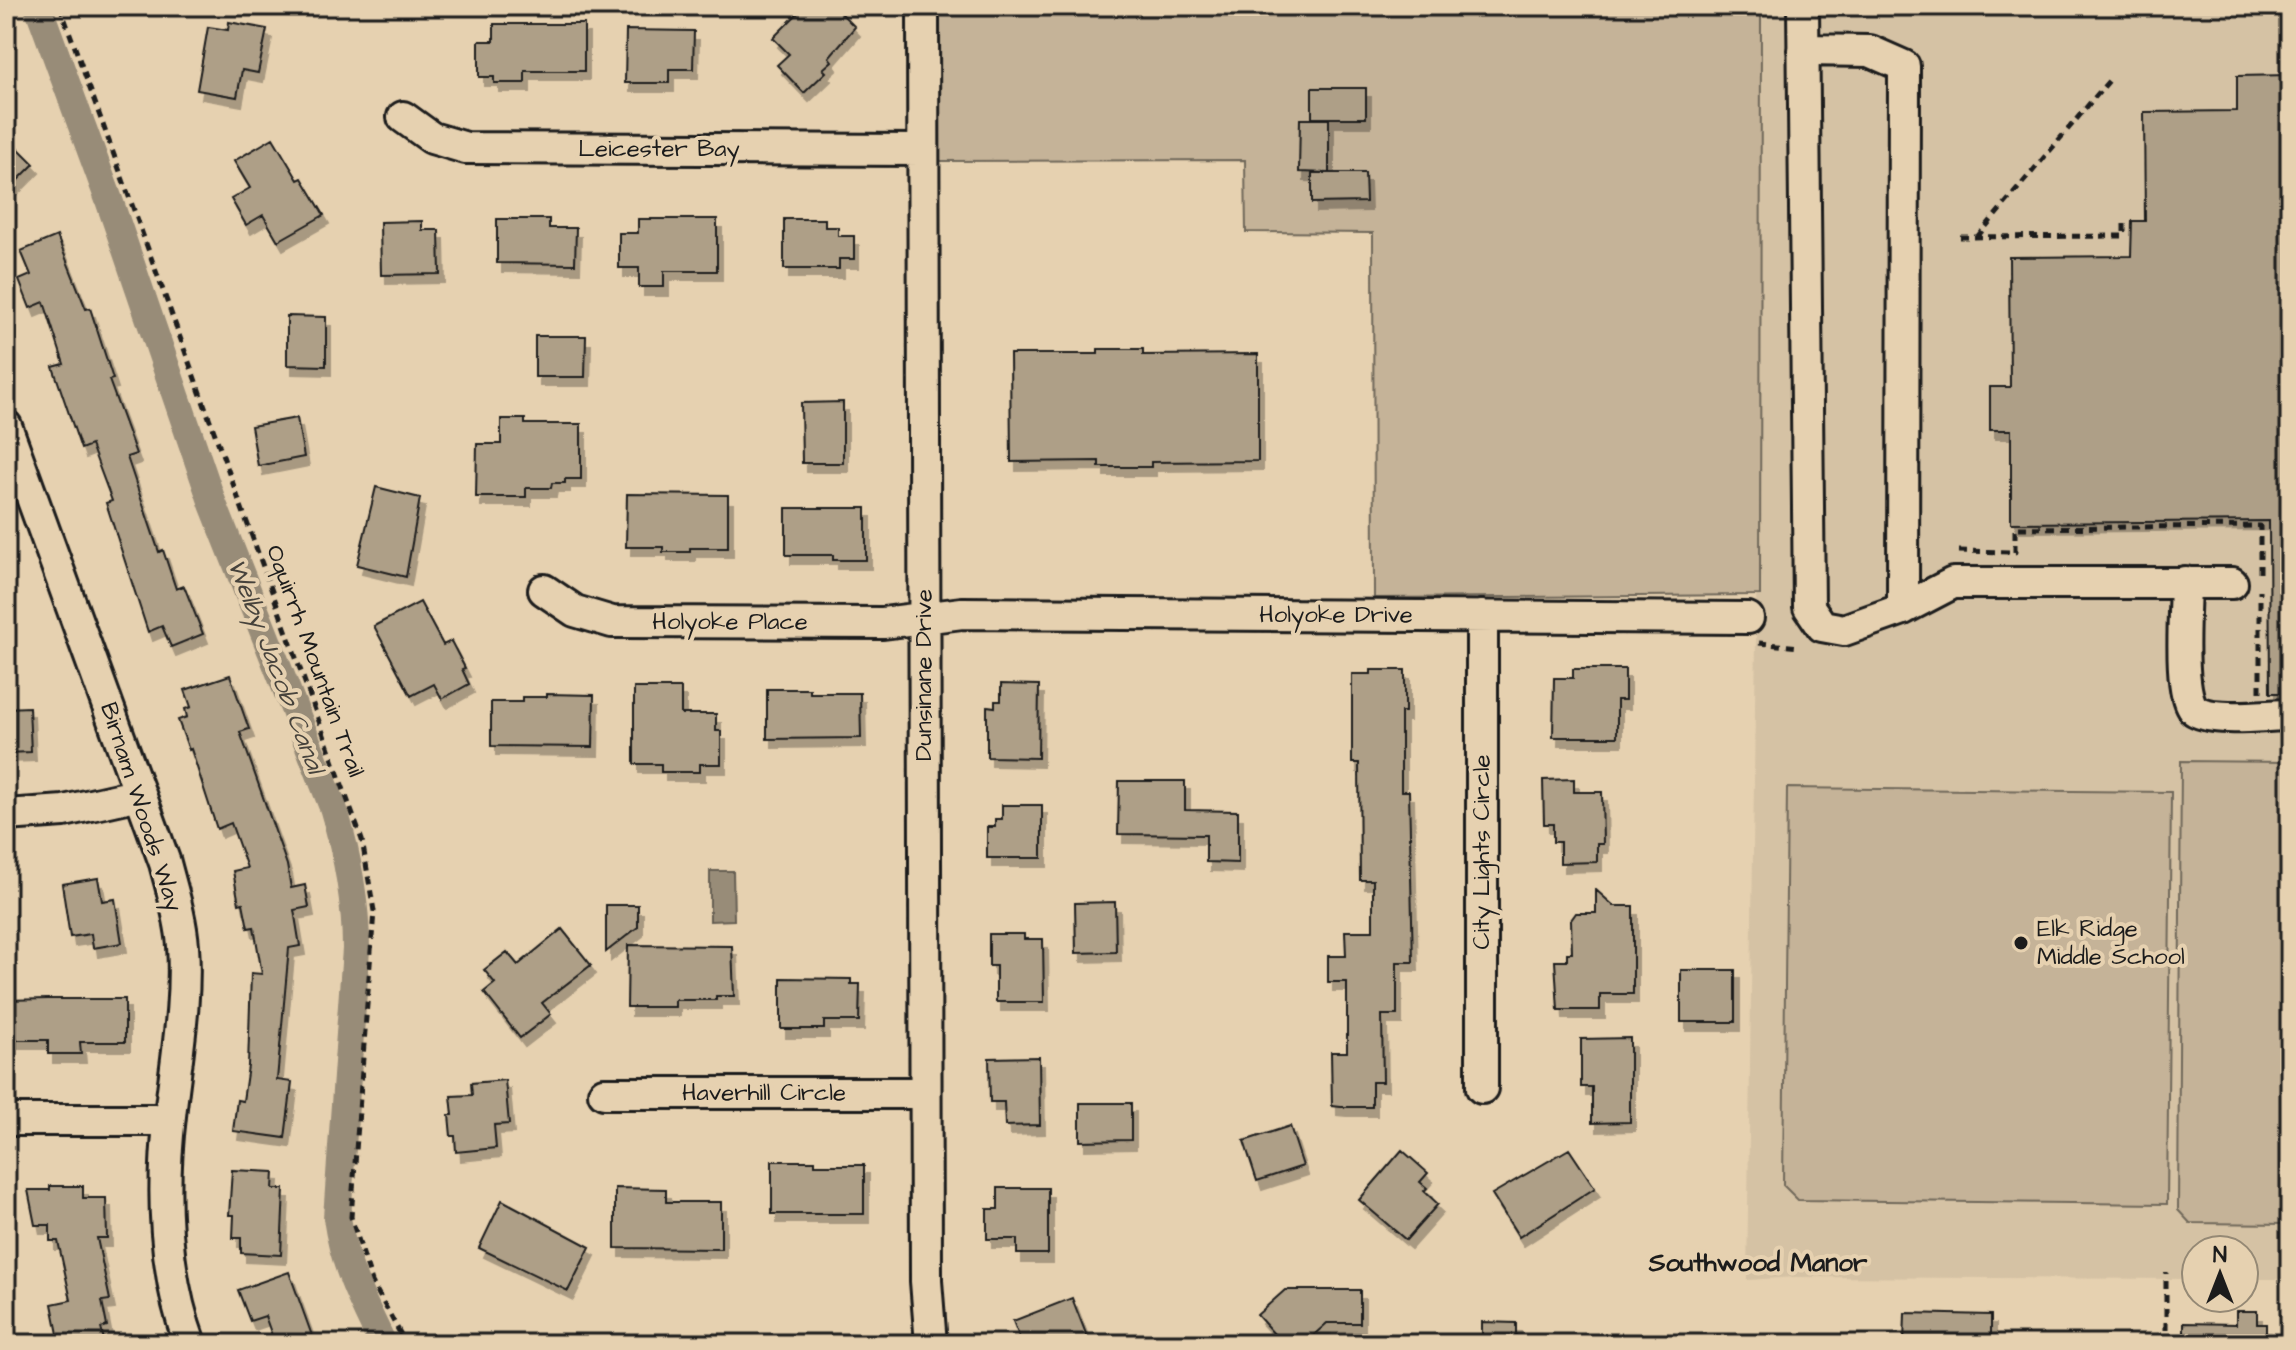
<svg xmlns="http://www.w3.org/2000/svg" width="2296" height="1350" viewBox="0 0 2296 1350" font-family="'Architects Daughter',sans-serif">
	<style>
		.built { fill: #d5c2a4 }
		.green { fill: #c5b398; stroke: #70685a; stroke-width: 2 }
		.water { fill: #988c78; stroke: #665f53; stroke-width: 2 }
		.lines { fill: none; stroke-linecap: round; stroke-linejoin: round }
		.canal { stroke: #988c78; stroke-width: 28 }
		.building { fill: #ae9f87; stroke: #1c1c1c; stroke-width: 2; filter: url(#shadow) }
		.minor-casing { stroke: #1c1c1c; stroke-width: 36 }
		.path { stroke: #1c1c1c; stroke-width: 5; stroke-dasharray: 8 6; stroke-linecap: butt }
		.minor { stroke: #e6d1b0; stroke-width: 30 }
		.poi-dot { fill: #1c1c1c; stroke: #e6d1b0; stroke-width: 3 }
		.labels { text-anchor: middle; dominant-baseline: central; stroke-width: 8; stroke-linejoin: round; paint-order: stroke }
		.street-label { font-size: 24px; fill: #1c1c1c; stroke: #e6d1b0 }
		.poi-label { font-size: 24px; fill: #1c1c1c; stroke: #e6d1b0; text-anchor: start }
		.water-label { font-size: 26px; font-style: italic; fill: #47433c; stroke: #e6d1b0 }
		.neighbourhood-label { font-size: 26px; font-weight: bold; fill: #1c1c1c; stroke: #e6d1b0 }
	</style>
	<defs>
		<filter id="shadow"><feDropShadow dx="5" dy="9" stdDeviation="0" flood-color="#0004"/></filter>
	</defs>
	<rect width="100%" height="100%" fill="#e6d1b0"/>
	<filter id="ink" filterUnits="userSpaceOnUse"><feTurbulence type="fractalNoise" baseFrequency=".0125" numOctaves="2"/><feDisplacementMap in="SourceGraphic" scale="16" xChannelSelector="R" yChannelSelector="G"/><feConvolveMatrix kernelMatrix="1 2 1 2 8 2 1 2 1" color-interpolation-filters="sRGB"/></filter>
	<g filter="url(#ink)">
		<path class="built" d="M 1760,6 L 2290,6 L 2290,1279 L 2244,1279 L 2244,1250 L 2196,1250 L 2196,1279 L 1795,1277 L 1747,1280 L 1756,636 Z"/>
		<path class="green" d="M 938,6 L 1761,6 L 1760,595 L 1374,598 L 1373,233 L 1246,232 L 1245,160 L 938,161 Z
			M 2181,761 L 2290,762 L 2290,1224 L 2190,1223 L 2178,1210 Z
			M 1787,788 L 2171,792 L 2167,1204 L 1798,1200 L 1783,1185 Z"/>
		<path class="water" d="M 710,871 L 733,871 L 734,920 L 710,921 Z"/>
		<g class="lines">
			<path class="canal" d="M 38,6 L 109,200 L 213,504 L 333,807 C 347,853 356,900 356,949 L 337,1218 C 344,1266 362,1301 383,1344"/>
		</g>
		<path class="building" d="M 805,6 L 834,6 L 855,27 L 829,57 L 832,61 L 823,69 L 826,72 L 804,93 L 777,65 L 789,54 L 773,38 Z
			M 229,22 L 267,29 L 258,73 L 242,70 L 237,97 L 197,90 L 208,27 L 228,30 Z
			M 494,24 L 584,24 L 584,71 L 525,71 L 525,83 L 494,83 L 494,77 L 479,77 L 479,41 L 494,41 Z
			M 626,30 L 694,31 L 693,69 L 669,69 L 669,83 L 625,83 Z
			M 2290,75 L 2290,693 L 2270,693 L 2269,521 L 2011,523 L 2011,430 L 1990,430 L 1990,387 L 2010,387 L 2009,257 L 2131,256 L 2132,221 L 2145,221 L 2144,112 L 2237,111 L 2237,76 Z
			M 1312,88 L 1366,88 L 1366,118 L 1312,118 Z
			M 1300,119 L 1329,119 L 1329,173 L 1299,172 Z
			M 6,136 L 34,164 L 6,192 Z
			M 273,138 L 298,180 L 302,178 L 324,215 L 278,241 L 263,215 L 246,225 L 231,199 L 250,188 L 234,161 Z
			M 1312,173 L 1365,173 L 1366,202 L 1312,203 Z
			M 497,219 L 549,219 L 549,228 L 576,228 L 575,264 L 497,263 Z
			M 638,219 L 717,219 L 717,271 L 664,271 L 664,287 L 639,287 L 639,268 L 619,268 L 619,233 L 638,233 Z
			M 784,219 L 825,219 L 825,227 L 838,227 L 838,236 L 854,236 L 854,259 L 839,259 L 839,269 L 784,269 Z
			M 422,221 L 422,230 L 439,230 L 440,274 L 381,275 L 380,222 Z
			M 57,236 L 86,309 L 90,308 L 113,379 L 109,380 L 136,454 L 127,457 L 159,552 L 163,550 L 176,589 L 184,586 L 203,634 L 171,647 L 162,626 L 148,632 L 106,503 L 112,501 L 91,445 L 81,449 L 53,367 L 64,364 L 44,302 L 30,308 L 19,280 L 31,275 L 21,251 Z
			M 287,316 L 326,317 L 326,366 L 287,365 Z
			M 535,336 L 586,336 L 585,377 L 535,377 Z
			M 1098,349 L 1143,349 L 1143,355 L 1258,354 L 1258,461 L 1151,462 L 1151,467 L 1099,467 L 1099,461 L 1011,462 L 1010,354 L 1098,354 Z
			M 843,402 L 843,463 L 802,463 L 801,403 Z
			M 297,418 L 304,457 L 258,466 L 251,426 Z
			M 501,419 L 525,419 L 525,424 L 581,424 L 581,479 L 565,479 L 565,483 L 552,483 L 551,488 L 526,488 L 526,497 L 476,497 L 477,444 L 501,444 Z
			M 376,487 L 420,498 L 406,577 L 357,565 Z
			M 627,494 L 728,495 L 728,548 L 690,548 L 690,552 L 663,552 L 663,547 L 626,547 Z
			M 786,508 L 866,508 L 866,560 L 833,560 L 833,555 L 786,555 Z
			M 420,602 L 443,645 L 451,641 L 465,668 L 462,669 L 469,684 L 442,699 L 434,684 L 411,696 L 374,626 Z
			M 1573,669 L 1625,669 L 1625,700 L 1617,700 L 1617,737 L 1553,737 L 1554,678 L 1573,678 Z
			M 1371,670 L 1405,670 L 1405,712 L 1401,712 L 1401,791 L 1409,791 L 1413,962 L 1397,962 L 1397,1015 L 1382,1015 L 1383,1082 L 1372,1082 L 1372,1107 L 1341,1107 L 1332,1106 L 1331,1052 L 1347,1052 L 1347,982 L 1328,982 L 1328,956 L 1346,956 L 1345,931 L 1373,931 L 1373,880 L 1360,880 L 1359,763 L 1352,763 L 1352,674 L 1371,674 Z
			M 230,675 L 249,729 L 240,732 L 287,865 L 291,888 L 305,885 L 309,907 L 294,910 L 300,946 L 289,948 L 277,1080 L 292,1082 L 285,1138 L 233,1131 L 237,1100 L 243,1101 L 248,1066 L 251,973 L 262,974 L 254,927 L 248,928 L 243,903 L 239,904 L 233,871 L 247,868 L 231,823 L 217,829 L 191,749 L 189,750 L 178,720 L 187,717 L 185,709 L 191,707 L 185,690 Z
			M 1001,684 L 1039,685 L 1038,758 L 987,757 L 987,706 L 995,707 L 995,701 L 1001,701 Z
			M 634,688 L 681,688 L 681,714 L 716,714 L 716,731 L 721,731 L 721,764 L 700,764 L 700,772 L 661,772 L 661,764 L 634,764 Z
			M 767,689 L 810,689 L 810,693 L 860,693 L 861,738 L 767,739 Z
			M 547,694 L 594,695 L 593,747 L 491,746 L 491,702 L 522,702 L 522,697 L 547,697 Z
			M 29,707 L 31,752 L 6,753 L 6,708 Z
			M 1574,779 L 1574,792 L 1602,792 L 1603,844 L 1597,844 L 1597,862 L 1560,863 L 1560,842 L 1553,842 L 1553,824 L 1544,824 L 1543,780 Z
			M 1119,781 L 1185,781 L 1185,810 L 1238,811 L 1238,863 L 1206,862 L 1206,835 L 1118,834 Z
			M 1002,805 L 1042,805 L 1042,858 L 987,858 L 987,827 L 995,827 L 995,819 L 1002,819 Z
			M 98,878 L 102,901 L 115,899 L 122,943 L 93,948 L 91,934 L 70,937 L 62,884 Z
			M 1596,890 L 1614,906 L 1633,906 L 1633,994 L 1600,994 L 1600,1010 L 1558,1010 L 1555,961 L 1567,961 L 1567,953 L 1572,953 L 1571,920 L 1576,913 L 1596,913 Z
			M 1115,902 L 1116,952 L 1076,953 L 1075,903 Z
			M 606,905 L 638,905 L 638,927 L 606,952 Z
			M 562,929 L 591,965 L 542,1003 L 551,1014 L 520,1038 L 484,992 L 495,983 L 484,970 L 507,952 L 518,965 Z
			M 989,934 L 1024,934 L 1024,939 L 1043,939 L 1044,1002 L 996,1002 L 996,966 L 989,966 Z
			M 628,945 L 732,946 L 734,996 L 716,996 L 716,1000 L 675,1000 L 675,1007 L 627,1007 Z
			M 1681,970 L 1735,970 L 1735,1022 L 1681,1022 Z
			M 781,978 L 851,979 L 851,984 L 860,984 L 859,1021 L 824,1021 L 824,1029 L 781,1029 Z
			M 48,999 L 125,999 L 125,1042 L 80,1042 L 81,1054 L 48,1054 L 48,1040 L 6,1040 L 6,1000 Z
			M 1630,1038 L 1630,1122 L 1592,1123 L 1592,1087 L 1581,1087 L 1581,1039 Z
			M 1039,1057 L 1040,1125 L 1005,1126 L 1004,1102 L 990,1102 L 989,1058 Z
			M 505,1080 L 509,1124 L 494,1125 L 496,1148 L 456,1152 L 455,1136 L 451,1136 L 449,1115 L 453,1115 L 451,1096 L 472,1095 L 471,1083 Z
			M 1080,1103 L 1131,1103 L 1131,1140 L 1080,1141 Z
			M 1290,1126 L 1303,1166 L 1257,1181 L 1244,1141 Z
			M 1569,1149 L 1595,1188 L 1519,1237 L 1492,1194 Z
			M 1402,1150 L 1428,1173 L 1420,1182 L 1427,1188 L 1424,1191 L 1438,1204 L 1406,1240 L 1359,1200 Z
			M 772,1161 L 815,1161 L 815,1165 L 864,1165 L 864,1214 L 772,1214 Z
			M 232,1170 L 274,1172 L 273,1189 L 284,1189 L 281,1255 L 241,1253 L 241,1238 L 233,1238 L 234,1215 L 229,1215 Z
			M 50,1186 L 83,1186 L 83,1198 L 106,1198 L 107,1238 L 97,1238 L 110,1300 L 102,1301 L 107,1326 L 101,1328 L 105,1344 L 60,1344 L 52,1304 L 71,1300 L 58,1241 L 50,1241 L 50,1225 L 35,1225 L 28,1190 L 50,1190 Z
			M 615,1188 L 666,1189 L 666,1202 L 721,1202 L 721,1249 L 615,1248 Z
			M 998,1188 L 1048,1188 L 1048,1254 L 1017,1254 L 1017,1239 L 987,1239 L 987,1209 L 998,1209 Z
			M 502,1200 L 590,1247 L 568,1291 L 479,1248 Z
			M 289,1272 L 315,1344 L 275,1344 L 265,1316 L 250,1321 L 238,1290 Z
			M 1285,1290 L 1360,1290 L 1360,1323 L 1327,1323 L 1304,1344 L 1283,1344 L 1257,1315 Z
			M 1072,1298 L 1090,1344 L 1022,1344 L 1013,1321 Z
			M 2236,1311 L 2257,1311 L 2257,1324 L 2266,1324 L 2266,1344 L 2184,1344 L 2184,1323 L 2236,1324 Z
			M 1905,1313 L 1991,1315 L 1991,1344 L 1904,1344 Z
			M 1482,1322 L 1516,1323 L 1516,1344 L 1482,1344 Z"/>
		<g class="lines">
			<g class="minor-casing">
				<path id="minor" d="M 923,6 L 926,1281 L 931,1344
					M 1803,6 L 1809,607 L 1822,626 L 1844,630 L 1903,609 L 1953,583 L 2232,583
					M 1803,50 L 1870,51 L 1904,66 L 1903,609
					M 403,117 L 432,138 L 466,148 L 923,150
					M 6,426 L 165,863 C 172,890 181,918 183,946 C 187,1003 176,1059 170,1116 C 161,1191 164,1273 190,1344
					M 2185,582 C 2185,606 2177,700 2196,711 C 2216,722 2266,715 2290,715
					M 544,590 L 575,611 L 612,622 L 883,623 L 962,613 L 1748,618
					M 1482,616 L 1482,1088
					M 6,815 L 64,811 L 140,794
					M 604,1093 L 925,1093
					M 6,1120 L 169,1120"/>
			</g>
			<path class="path" d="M 60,6 L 362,840 L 374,911 L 351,1217 L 372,1282 L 406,1344
				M 1960,237 L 2124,236 L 2124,221
				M 1977,237 L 2112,77
				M 1959,551 L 2015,552 L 2015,528 L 2260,526 L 2260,576
				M 1759,643 L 1799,647
				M 2260,692 L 2260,590
				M 2166,1344 L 2166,1272"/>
			<use href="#minor" class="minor"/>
		</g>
	</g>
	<circle class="poi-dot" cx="2021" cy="943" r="8"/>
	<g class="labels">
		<g class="street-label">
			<text x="659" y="149">Leicester Bay</text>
			<text x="1336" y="615">Holyoke Drive</text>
			<text x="730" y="622">Holyoke Place</text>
			<text transform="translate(315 661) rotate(70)">Oquirrh Mountain Trail</text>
			<text transform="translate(924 675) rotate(-90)">Dunsinane Drive</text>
			<text transform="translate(141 807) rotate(72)">Birnam Woods Way</text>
			<text transform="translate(1482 852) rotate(-90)">City Lights Circle</text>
			<text x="764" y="1093">Haverhill Circle</text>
		</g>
		<g class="poi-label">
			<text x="2037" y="929">Elk Ridge<tspan x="2037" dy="28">Middle School</tspan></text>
		</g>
		<g class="water-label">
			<text transform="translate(276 666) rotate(69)">Welby Jacob Canal</text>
		</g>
		<g class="neighbourhood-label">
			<text x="1758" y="1263">Southwood Manor</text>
		</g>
	</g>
	<rect width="2296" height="1350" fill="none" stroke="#e6d1b0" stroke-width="32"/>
	<rect x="16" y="16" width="2264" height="1318" fill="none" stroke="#1c1c1c" stroke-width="3" filter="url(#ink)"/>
	<g transform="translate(2220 1274)"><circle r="38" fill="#e6d1b0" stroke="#958975" stroke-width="2"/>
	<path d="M0-6L14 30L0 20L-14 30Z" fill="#1c1c1c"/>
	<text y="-12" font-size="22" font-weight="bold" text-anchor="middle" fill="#1c1c1c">N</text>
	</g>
</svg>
